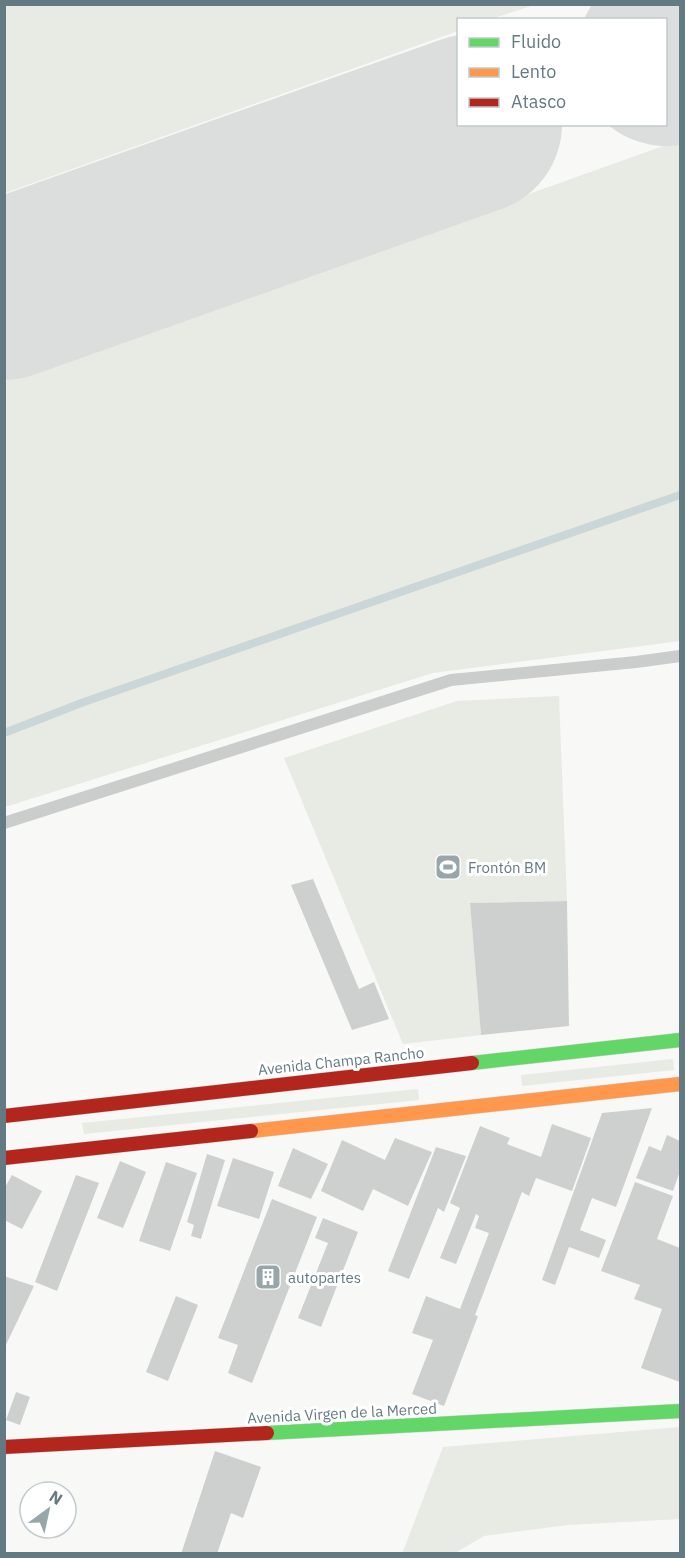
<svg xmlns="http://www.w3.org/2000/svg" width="685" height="1558" viewBox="0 0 685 1558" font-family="'IBM Plex Sans',sans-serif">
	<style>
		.green { fill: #e8eae4 }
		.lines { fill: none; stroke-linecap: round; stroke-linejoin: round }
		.stream { stroke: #cad6d7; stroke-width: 8 }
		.taxiway { stroke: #dcdddd; stroke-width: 72 }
		.runway { stroke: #dcdddd; stroke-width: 180 }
		.building { fill: #ced0d0 }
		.fast-casing { stroke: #d4d5d5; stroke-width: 15 }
		.slow-casing { stroke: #d4d5d5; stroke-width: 15 }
		.jam-casing { stroke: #d4d5d5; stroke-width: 15 }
		.lane { stroke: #cbcdcd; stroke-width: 12 }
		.fast { stroke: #63d668; stroke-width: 14 }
		.slow { stroke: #ff974d; stroke-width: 14 }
		.jam { stroke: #b3261e; stroke-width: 14 }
		.labels { text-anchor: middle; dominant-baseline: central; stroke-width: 6; stroke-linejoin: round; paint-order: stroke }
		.poi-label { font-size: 15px; fill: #647a82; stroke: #fff; text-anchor: start }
		.street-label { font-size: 15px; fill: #647a82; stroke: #fff }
	</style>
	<rect width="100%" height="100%" fill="#f8f8f7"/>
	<path class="green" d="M 4,5 L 5,4 L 534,5 L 491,19 L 458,20 L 458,31 L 5,193 Z
		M 680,140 L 680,641 L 433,673 L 5,807 L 5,381 Z
		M 559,696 L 567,901 L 470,903 L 481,1035 L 403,1044 L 284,758 L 457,701 Z
		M 673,1059 L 674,1070 L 522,1086 L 521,1075 Z
		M 418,1089 L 419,1100 L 84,1134 L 82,1123 Z
		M 680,1427 L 680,1519 L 568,1525 L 484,1536 L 455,1553 L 402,1554 L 443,1447 Z"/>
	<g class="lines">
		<path class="stream" d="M 4,733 L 84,702 L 680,495"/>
		<path class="taxiway" d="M 4,290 L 5,289"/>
		<path class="runway" d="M 666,56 L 680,50
			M 4,290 L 472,124"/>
	</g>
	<path class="building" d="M 313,879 L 359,989 L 374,982 L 389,1019 L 352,1030 L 291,885 Z
		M 567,901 L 569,1026 L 481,1035 L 470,903 Z
		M 652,1108 L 616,1207 L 592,1198 L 580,1230 L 606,1240 L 599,1258 L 569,1247 L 555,1285 L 542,1280 L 602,1113 Z
		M 552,1124 L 591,1138 L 572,1191 L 536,1178 L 529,1196 L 522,1192 L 475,1315 L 478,1316 L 444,1406 L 412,1394 L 433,1340 L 412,1333 L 426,1296 L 460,1309 L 489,1233 L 475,1228 L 479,1216 L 476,1214 L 456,1264 L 440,1258 L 460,1208 L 450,1203 L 480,1126 L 510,1138 L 507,1144 L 541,1157 Z
		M 667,1135 L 680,1141 L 680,1171 L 673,1191 L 636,1178 L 649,1146 L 661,1151 Z
		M 395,1138 L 432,1152 L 408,1206 L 373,1189 L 363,1211 L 321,1191 L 342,1140 L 385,1160 Z
		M 436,1147 L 466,1156 L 444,1212 L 438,1208 L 409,1279 L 388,1271 Z
		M 293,1148 L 328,1164 L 311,1199 L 278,1186 Z
		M 207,1154 L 225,1160 L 201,1239 L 191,1236 L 194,1225 L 187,1222 Z
		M 233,1158 L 274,1172 L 259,1219 L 217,1206 Z
		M 120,1161 L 146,1172 L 123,1228 L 97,1218 Z
		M 166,1162 L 197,1173 L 170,1251 L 139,1241 Z
		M 12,1175 L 42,1191 L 22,1229 L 4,1220 L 4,1189 Z
		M 76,1175 L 99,1183 L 57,1291 L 35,1282 Z
		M 635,1182 L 673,1196 L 657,1239 L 680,1248 L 680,1382 L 641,1368 L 662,1309 L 634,1299 L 640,1285 L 601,1271 Z
		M 272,1199 L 317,1217 L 252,1383 L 228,1373 L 238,1345 L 218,1338 Z
		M 323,1218 L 358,1232 L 321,1327 L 298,1318 L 328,1243 L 315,1238 Z
		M 4,1276 L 34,1286 L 4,1349 Z
		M 176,1296 L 198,1305 L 168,1381 L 146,1372 Z
		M 16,1392 L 30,1397 L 20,1425 L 6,1420 Z
		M 215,1451 L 261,1467 L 243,1518 L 231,1513 L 217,1554 L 181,1554 Z"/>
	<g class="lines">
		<g class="fast-casing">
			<path id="fast" d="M 472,1063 L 680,1040
				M 267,1433 L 680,1411"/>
		</g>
		<g class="slow-casing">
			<path id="slow" d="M 251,1131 L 680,1084"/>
		</g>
		<g class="jam-casing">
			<path id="jam" d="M 4,1116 L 472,1063
				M 4,1158 L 251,1131
				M 4,1447 L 267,1433"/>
		</g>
		<path class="lane" d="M 4,823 L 451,680 L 636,662 L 680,656"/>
		<use href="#fast" class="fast"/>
		<use href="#slow" class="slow"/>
		<use href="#jam" class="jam"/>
	</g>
	<defs>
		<g id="stadium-square" transform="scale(1.35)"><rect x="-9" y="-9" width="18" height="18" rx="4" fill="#98a6ab" stroke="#fff"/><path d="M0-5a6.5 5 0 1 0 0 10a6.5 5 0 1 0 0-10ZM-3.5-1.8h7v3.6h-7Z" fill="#fff"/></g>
		<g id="building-square" transform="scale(1.35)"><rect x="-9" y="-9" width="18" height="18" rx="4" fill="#98a6ab" stroke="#fff"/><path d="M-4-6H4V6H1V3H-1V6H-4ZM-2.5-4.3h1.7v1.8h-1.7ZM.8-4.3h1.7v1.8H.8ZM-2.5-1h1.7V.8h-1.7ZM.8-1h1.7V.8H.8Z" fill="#fff"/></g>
	</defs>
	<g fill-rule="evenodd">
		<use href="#stadium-square" x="448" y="867"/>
		<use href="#building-square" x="268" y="1277"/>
	</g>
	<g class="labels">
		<g class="poi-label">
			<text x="468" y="867">Frontón BM</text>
			<text x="288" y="1277">autopartes</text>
		</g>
		<g class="street-label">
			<text transform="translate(341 1061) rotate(-6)">Avenida Champa Rancho</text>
			<text transform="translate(342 1413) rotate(-3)">Avenida Virgen de la Merced</text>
		</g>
	</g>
	<rect width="685" height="1558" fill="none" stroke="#647a82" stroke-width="12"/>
	<rect x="457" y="18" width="210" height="108" fill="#ffffff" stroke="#c1cacd" stroke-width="1.5"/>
	<rect x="469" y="38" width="30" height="9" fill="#63d668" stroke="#c1cacd" stroke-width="1.5"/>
	<text x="511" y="48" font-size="18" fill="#647a82">Fluido</text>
	<rect x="469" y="68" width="30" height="9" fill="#ff974d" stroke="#c1cacd" stroke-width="1.5"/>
	<text x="511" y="78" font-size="18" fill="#647a82">Lento</text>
	<rect x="469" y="98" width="30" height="9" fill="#b3261e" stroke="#c1cacd" stroke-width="1.5"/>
	<text x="511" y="108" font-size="18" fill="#647a82">Atasco</text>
	<g transform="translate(48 1510) rotate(33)"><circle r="28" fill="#ffffff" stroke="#c1cacd" stroke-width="1.5"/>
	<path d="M0-4.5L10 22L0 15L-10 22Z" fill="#98a6ab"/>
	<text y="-9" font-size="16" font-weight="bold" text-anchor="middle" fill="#647a82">N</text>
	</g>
</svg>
